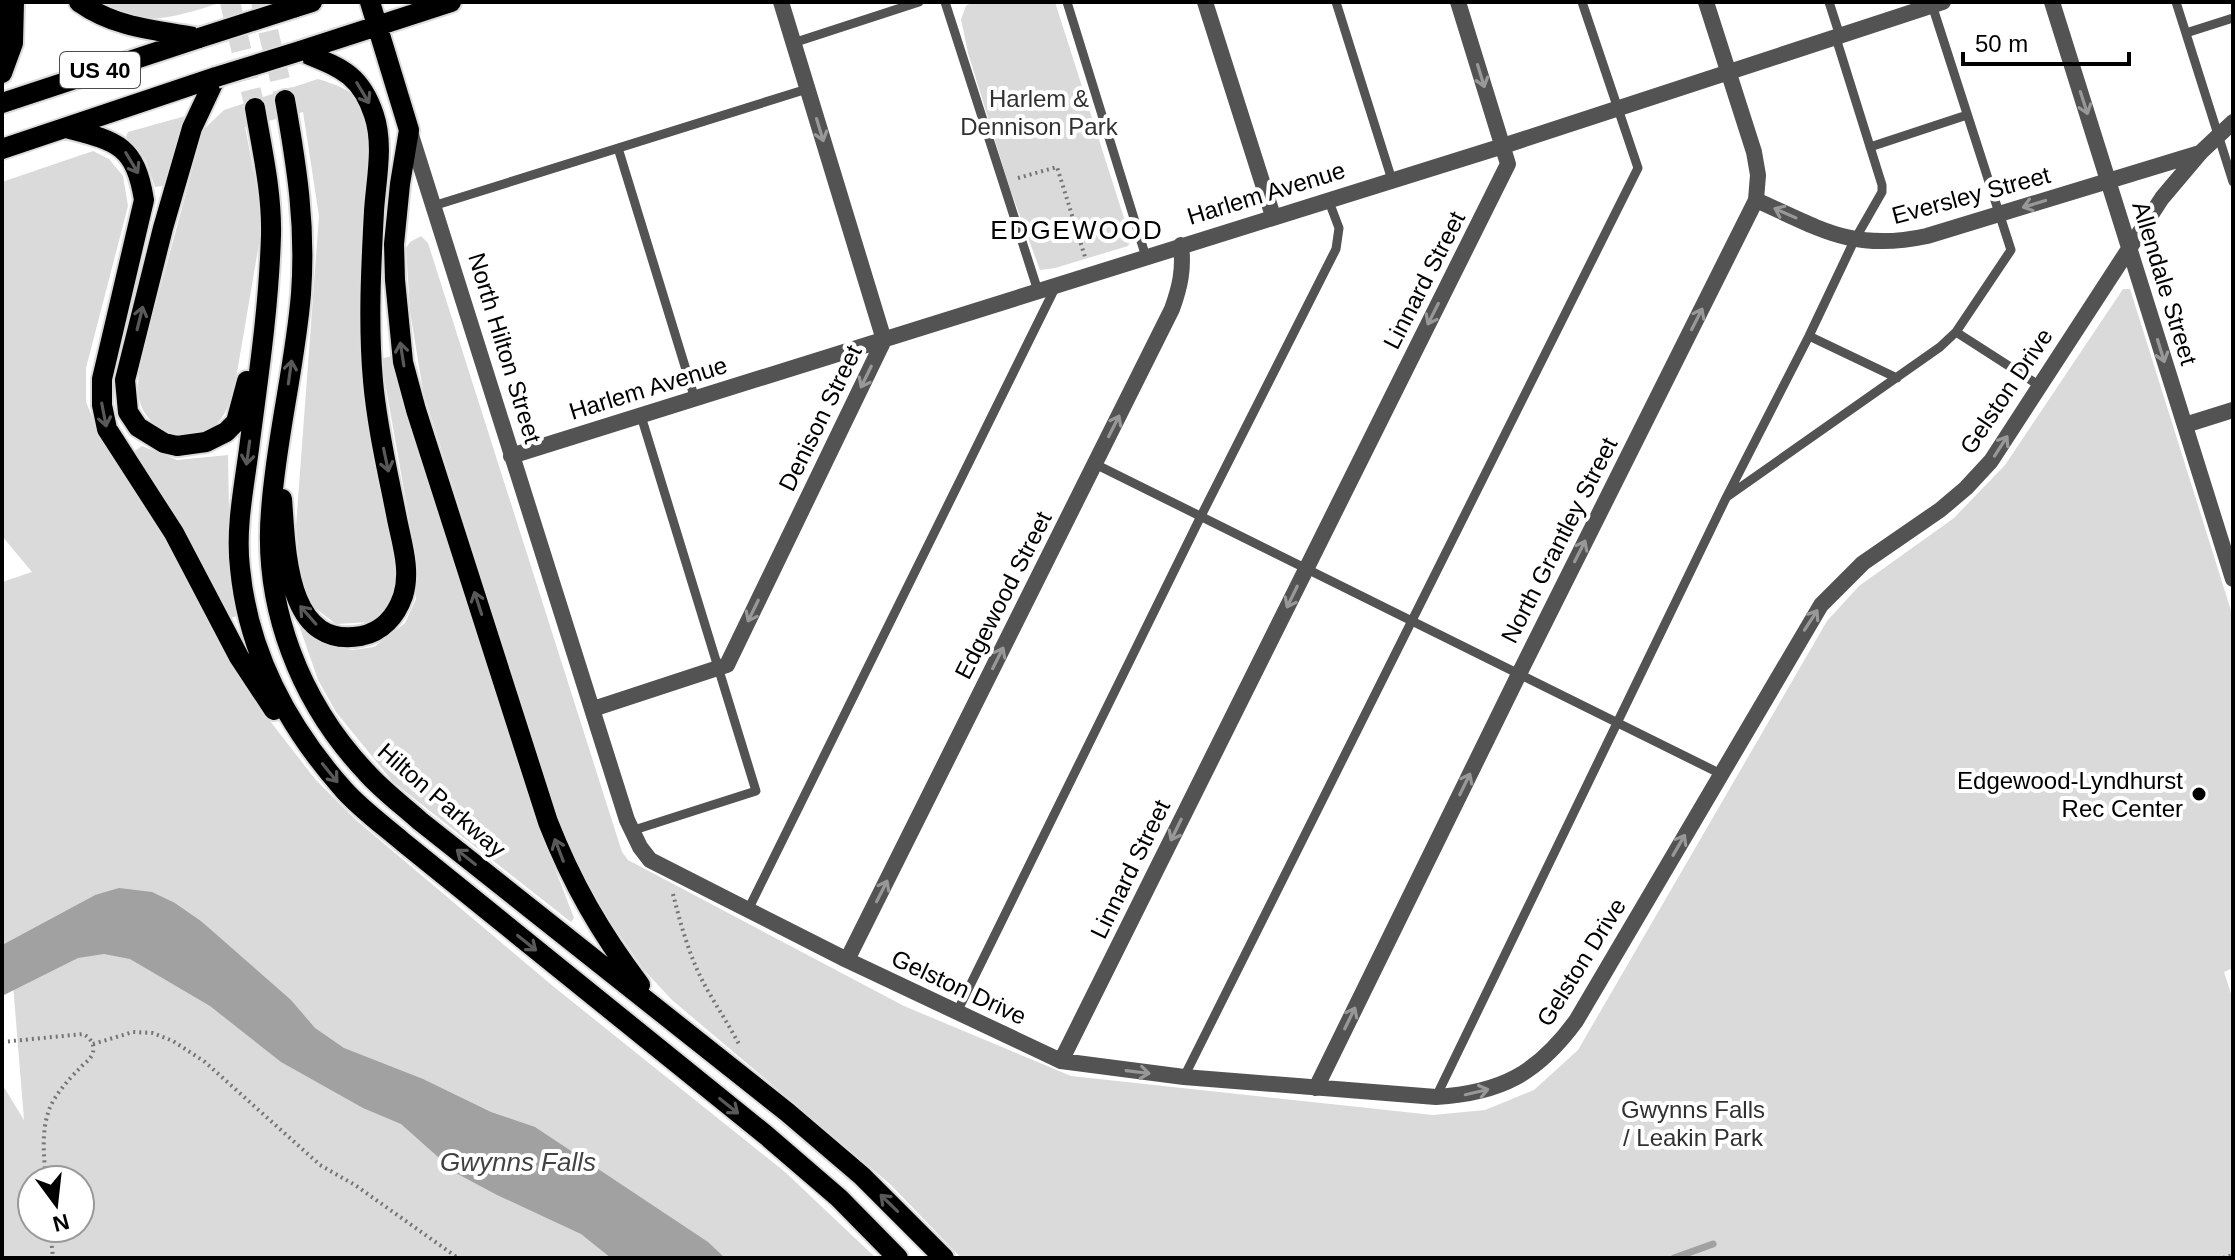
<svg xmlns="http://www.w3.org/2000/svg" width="2235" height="1260" viewBox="0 0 2235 1260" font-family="Helvetica,sans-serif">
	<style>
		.green { fill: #dadada; fill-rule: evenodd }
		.water { fill: #a1a1a1 }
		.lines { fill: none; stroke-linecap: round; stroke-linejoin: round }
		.stream { stroke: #a1a1a1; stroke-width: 7 }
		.primary-tunnel { stroke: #d9d9d9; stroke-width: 20; stroke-dasharray: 20 10; stroke-linecap: butt }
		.primary-casing { stroke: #dbdbdb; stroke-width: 24 }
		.path { stroke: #757575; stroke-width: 4; stroke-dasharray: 2 4; stroke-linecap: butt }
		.lane { stroke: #535353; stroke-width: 9 }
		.street { stroke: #535353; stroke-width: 16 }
		.primary { stroke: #000; stroke-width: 20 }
		.primary-bridge-casing { stroke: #dbdbdb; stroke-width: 24; stroke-linecap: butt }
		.primary-bridge { stroke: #000; stroke-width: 20 }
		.oneway { stroke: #989898 }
		.oneway2 { stroke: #595959 }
		.poi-dot { fill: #000; stroke: #fff; stroke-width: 3 }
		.labels { text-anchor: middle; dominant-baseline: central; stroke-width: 8; stroke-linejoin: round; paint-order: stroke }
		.shield { fill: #fff; stroke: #4c4c4c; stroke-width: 2 }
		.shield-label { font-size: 22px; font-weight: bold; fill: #000 }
		.park-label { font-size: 24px; fill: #313131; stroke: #fff }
		.street-label { font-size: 24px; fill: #000; stroke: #fff }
		.poi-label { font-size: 24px; fill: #000; stroke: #fff; text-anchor: end }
		.neighbourhood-label { font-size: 26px; letter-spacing: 2px; fill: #000; stroke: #fff }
		.water-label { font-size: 26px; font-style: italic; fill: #424242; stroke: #fff }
	</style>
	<rect width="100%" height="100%" fill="#fff"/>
	<path class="green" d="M 99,2 L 223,2 C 184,14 135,33 99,2 Z
		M 972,2 L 1055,2 L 1131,240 L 1128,246 L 1055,268 L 1040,270 L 1010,189 L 968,53 L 961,19 L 966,6 Z
		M 318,79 C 351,89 361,95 370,130 L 363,326 L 398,562 L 392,604 L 370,622 L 336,624 L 311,605 L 301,581 L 296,526 L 319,216 L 303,112 L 245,127 L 260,203 L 261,232 L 234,390 C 229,405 223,423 207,431 C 181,444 144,428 139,398 C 137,388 139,377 139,367 L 203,130 L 224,110 Z
		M 189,115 L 169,185 L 155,187 L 146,161 L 126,137 L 128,132 Z
		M 93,151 L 109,159 L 123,176 L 128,206 L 86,368 L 86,402 L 103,442 L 172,544 L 270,721 L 315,779 L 356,820 L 554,987 L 785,1172 L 876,1258 L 2,1258 L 2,1084 L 24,1120 L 12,972 L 137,917 L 222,941 L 201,921 L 175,903 L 95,895 L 2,945 L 2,582 L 32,572 L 2,536 L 2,182 ZM 32,1180 L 80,1180 L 80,1228 L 32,1228 Z
		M 421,236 L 428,243 L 622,852 L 628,860 L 904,1006 L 1071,1076 L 1433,1115 L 1485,1110 L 1534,1090 L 1578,1050 L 1827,621 L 1859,586 L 1954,518 L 2005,465 L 2123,289 L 2130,289 L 2233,617 L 2233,968 L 2224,972 L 2233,1000 L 2233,1258 L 961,1258 L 890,1184 L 672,1000 L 644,970 L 593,897 L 577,867 L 551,797 L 423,391 L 410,311 L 406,248 L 410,242 Z
		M 391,356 L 542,835 L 574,918 L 571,922 L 393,782 L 336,712 L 318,680 L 298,622 L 327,645 L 352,650 L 374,647 L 405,623 L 416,599 L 415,553 L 381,359 Z
		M 142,446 L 177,460 L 228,455 L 230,567 L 237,616 L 230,618 L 186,532 L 132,453 Z"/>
	<path class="water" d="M 119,888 L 152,892 L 175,903 L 201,921 L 291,1000 L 315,1028 L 344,1048 L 423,1079 L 491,1112 L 535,1127 L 708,1242 L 725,1258 L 611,1258 L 581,1234 L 497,1195 L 456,1173 L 401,1124 L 363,1108 L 281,1062 L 210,1006 L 130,959 L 104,954 L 78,958 L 2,996 L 2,945 L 95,895 Z"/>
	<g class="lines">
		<path class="stream" d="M 1674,1258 L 1713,1244"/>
		<path class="primary-tunnel" d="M 230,2 L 255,108
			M 261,2 L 285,100"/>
		<g class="primary-casing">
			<path id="primary" d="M 79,2 C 114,27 153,30 195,37
				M 370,2 L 409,130 L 400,184 L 394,244 L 395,280 L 403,362 L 416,410 L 548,822 C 572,883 600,932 640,985
				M 293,8 L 312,2
				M 300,51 L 451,2
				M 2,73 L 13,43 L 14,2
				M 216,77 L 192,128 L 163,228 L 125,380 L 128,412 L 138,427 L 164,443 L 177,446 L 206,442 L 226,432 L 236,422 L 247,381
				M 285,100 C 297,168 306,225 301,294 C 295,367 276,438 271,511 C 263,607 300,702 366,772 C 382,790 402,805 420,821 L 787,1112 L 862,1176 L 944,1258
				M 2,103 L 199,38
				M 255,108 C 262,150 272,192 271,235 C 269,304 259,373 250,441 C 245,483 235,526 240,568 C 248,652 288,727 344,790 C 361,809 383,825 403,842 L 767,1136 L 839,1198 L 898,1258
				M 66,128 C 116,141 135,144 144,200 L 102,379 L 102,405 L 107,429 L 174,533 L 239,657 L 274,710
				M 2,149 L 216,77
				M 282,499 C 286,547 285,650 361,636 C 382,632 396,616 403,596 C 411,571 402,544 397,519 C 388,473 377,427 373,381 C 368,324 371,268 374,211 C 376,180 384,145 374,115 C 360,72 338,67 300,51"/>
		</g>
		<path class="path" d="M 1018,178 L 1057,167 L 1085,257
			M 673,894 C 681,926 691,962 708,991 C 719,1010 730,1027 740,1046
			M 2,1042 L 83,1034 C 91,1038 96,1046 92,1055 C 89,1061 83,1064 79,1069 C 68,1080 54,1096 49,1110 C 41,1132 44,1158 46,1180
			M 93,1044 L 133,1032 L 153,1033 L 173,1041 L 205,1062 L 320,1165 L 355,1185 L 458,1258
			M 50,1228 L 53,1258
			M 2223,1258 L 2233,1255"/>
		<path class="lane" d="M 945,2 L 1038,291
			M 1067,2 L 1146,257
			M 1336,2 L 1392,180
			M 1829,2 L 1840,36
			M 2176,2 L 2233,182
			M 2186,33 L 2233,18
			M 793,43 L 919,2
			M 1870,147 L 1967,115
			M 618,148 L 695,399
			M 433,206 L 807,89
			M 1956,332 L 2040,386
			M 1809,336 L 1897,378
			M 1095,464 L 1721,774
			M 1728,496 L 1940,347 L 1956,332 L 2011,250 L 1932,5
			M 631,831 L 756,791 L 641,416
			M 748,910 L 1056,286
			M 956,1014 L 1201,516 L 1336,249 L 1339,228 L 1328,199
			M 1184,1077 L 1638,168 L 1582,2
			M 1436,1097 L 1726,498 L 1809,336 L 1854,241 L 1882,192 L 1882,185 L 1836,38"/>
		<path class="street" d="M 1205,2 L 1273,216
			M 2052,2 L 2233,579
			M 410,132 L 627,820 L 640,847 L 650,860 L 847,960 L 1061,1061 L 1184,1077 L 1436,1097 C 1501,1093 1537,1074 1576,1021 L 1821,605 L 1863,563 L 1940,510 L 1966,488 L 1991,461 L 2162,198 L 2200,153 L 2233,122
			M 1756,200 C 1821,229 1853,252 1927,236 L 2200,153
			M 2185,425 L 2233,410
			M 511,456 L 1503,146 L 1943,2
			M 593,709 L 727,665 L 884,340 L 781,2
			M 847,960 L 1172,309 C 1180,287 1184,269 1181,245
			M 1061,1061 L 1508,164 L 1458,2
			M 1316,1088 L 1519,674 L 1756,200 L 1758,175 L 1754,152 L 1706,2"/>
		<use href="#primary" class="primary"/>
		<g class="primary-bridge-casing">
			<path id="primary-bridge" d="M 199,38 L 293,8
				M 216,77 L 300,51"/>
		</g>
		<use href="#primary-bridge" class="primary-bridge"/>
	</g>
	<defs><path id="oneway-shaft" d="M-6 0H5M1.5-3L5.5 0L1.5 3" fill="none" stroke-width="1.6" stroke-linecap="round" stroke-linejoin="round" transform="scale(2)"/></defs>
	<g class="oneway">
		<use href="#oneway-shaft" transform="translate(1481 76) rotate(73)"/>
		<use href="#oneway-shaft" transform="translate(2084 103) rotate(72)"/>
		<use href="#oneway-shaft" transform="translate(820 130) rotate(73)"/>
		<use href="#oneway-shaft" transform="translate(2034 204) rotate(163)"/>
		<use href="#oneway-shaft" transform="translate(1785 213) rotate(-156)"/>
		<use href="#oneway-shaft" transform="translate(1433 314) rotate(117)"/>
		<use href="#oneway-shaft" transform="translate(1697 319) rotate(-63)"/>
		<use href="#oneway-shaft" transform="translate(2161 351) rotate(73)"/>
		<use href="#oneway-shaft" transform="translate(866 377) rotate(116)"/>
		<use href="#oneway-shaft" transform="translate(1114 426) rotate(-63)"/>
		<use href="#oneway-shaft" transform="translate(2001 446) rotate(-57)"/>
		<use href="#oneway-shaft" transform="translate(1580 551) rotate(-63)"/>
		<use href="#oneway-shaft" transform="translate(1292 597) rotate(116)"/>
		<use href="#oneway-shaft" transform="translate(753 611) rotate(116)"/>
		<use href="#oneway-shaft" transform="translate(1811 620) rotate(-57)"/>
		<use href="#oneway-shaft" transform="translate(998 658) rotate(-63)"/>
		<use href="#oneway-shaft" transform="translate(1465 784) rotate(-64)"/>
		<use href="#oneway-shaft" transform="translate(1176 830) rotate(116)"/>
		<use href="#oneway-shaft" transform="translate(1679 845) rotate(-60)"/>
		<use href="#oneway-shaft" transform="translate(882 891) rotate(-63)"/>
		<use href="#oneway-shaft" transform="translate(1350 1018) rotate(-64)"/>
		<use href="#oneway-shaft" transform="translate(1138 1072) rotate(7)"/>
		<use href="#oneway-shaft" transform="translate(1477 1092) rotate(-13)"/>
	</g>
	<g class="oneway2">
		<use href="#oneway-shaft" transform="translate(363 93) rotate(59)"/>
		<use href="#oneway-shaft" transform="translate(132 163) rotate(59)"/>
		<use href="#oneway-shaft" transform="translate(140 318) rotate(-76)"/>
		<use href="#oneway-shaft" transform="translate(402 354) rotate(-99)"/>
		<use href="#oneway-shaft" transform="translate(290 372) rotate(-82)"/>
		<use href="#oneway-shaft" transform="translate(104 415) rotate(79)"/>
		<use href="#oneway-shaft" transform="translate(248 453) rotate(98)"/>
		<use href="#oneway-shaft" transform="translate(386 460) rotate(78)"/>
		<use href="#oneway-shaft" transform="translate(478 603) rotate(-108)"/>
		<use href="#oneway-shaft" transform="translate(308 615) rotate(-131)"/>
		<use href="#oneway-shaft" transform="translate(330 773) rotate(51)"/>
		<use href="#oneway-shaft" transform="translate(559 850) rotate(-111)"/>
		<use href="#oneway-shaft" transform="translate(466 857) rotate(-142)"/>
		<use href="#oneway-shaft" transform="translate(527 943) rotate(39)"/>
		<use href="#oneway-shaft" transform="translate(729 1106) rotate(39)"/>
		<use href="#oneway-shaft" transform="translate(889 1203) rotate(-136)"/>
	</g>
	<circle class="poi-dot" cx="2199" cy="794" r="8"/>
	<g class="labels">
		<rect class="shield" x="60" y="52" width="80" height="36" rx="6"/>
		<g class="shield-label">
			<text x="100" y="70">US 40</text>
		</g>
		<g class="park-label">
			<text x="1039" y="98">Harlem &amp;<tspan x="1039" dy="28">Dennison Park</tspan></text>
			<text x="1693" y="1109">Gwynns Falls<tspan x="1693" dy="28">/ Leakin Park</tspan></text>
		</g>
		<g class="street-label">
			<text transform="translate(1266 193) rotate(-17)">Harlem Avenue</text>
			<text transform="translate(1971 195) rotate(-15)">Eversley Street</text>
			<text transform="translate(1424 280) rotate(-63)">Linnard Street</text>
			<text transform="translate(2165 283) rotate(73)">Allendale Street</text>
			<text transform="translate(505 348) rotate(73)">North Hilton Street</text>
			<text transform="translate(648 388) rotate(-17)">Harlem Avenue</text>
			<text transform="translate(2006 391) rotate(-56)">Gelston Drive</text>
			<text transform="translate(820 418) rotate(-64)">Denison Street</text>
			<text transform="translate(1559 540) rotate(-63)">North Grantley Street</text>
			<text transform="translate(1003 595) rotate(-63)">Edgewood Street</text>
			<text transform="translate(442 800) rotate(41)">Hilton Parkway</text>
			<text transform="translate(1130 869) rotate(-64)">Linnard Street</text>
			<text transform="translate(1581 962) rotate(-58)">Gelston Drive</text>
			<text transform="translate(959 987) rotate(25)">Gelston Drive</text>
		</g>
		<g class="poi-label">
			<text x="2183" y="780">Edgewood-Lyndhurst<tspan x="2183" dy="28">Rec Center</tspan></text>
		</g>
		<g class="neighbourhood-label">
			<text x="1077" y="230">EDGEWOOD</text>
		</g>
		<g class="water-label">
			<text x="518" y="1162">Gwynns Falls</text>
		</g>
	</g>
	<rect width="2235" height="1260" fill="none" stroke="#000000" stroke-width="8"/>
	<g transform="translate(56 1204) rotate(165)"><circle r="38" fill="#ffffff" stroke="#999999" stroke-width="2"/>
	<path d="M0-6L14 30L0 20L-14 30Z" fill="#000000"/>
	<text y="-12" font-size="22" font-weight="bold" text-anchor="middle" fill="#000000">N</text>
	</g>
	<path d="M1963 52v12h166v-12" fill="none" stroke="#000000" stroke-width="4"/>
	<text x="1975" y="52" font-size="24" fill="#000000" stroke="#ffffff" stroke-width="6" paint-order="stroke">50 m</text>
</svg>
